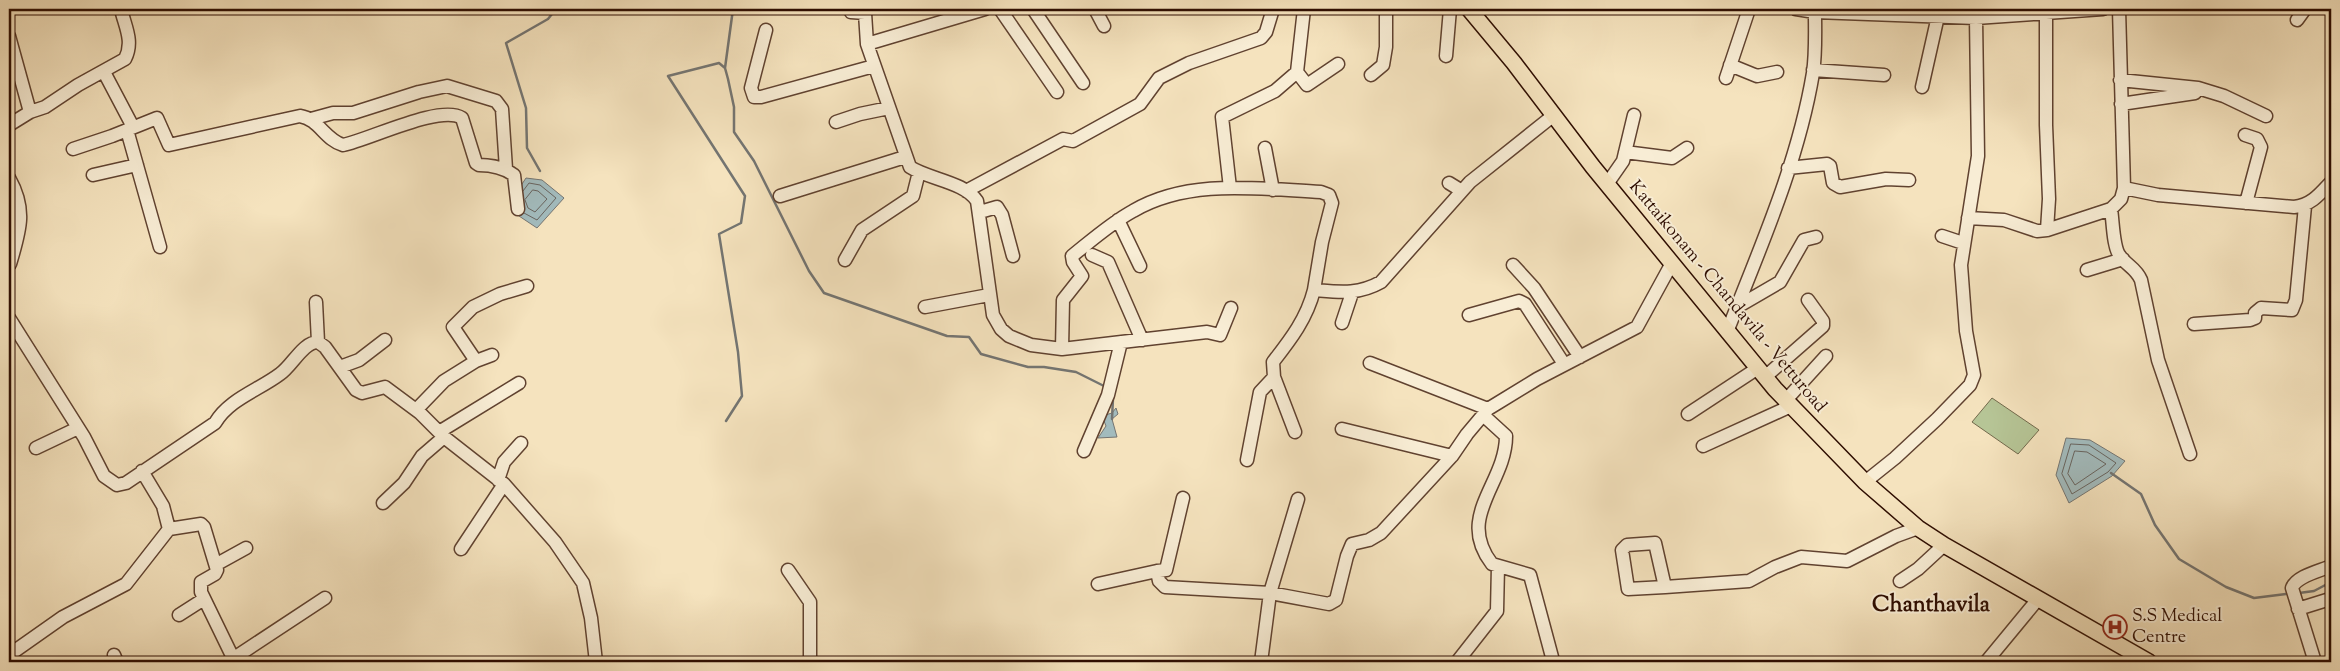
<svg xmlns="http://www.w3.org/2000/svg" width="2340" height="671" viewBox="0 0 2340 671" font-family="'Sorts Mill Goudy',serif">
	<style>
		.green { fill: #b6c596; stroke: #72694c }
		.water { fill: #a2bbbd; stroke: #747572 }
		.lines { fill: none; stroke-linecap: round; stroke-linejoin: round }
		.shore { stroke: #68645f; stroke-width: 1 }
		.stream { stroke: #747572; stroke-width: 2.5 }
		.minor-casing { stroke: #604230; stroke-width: 15 }
		.major-casing { stroke: #2e0d01; stroke-width: 18 }
		.minor { stroke: #f8edd5; stroke-width: 12 }
		.major { stroke: #f5e3be; stroke-width: 15 }
		.labels { text-anchor: middle; dominant-baseline: central; stroke-width: 4; stroke-linejoin: round; paint-order: stroke }
		.street-label { font-size: 18px; fill: #2e0d01; stroke: #f8edd5 }
		.poi-label { font-size: 18px; fill: #2e0d01; stroke: #f8edd5; text-anchor: start }
		.district-label { font-size: 22px; font-weight: bold; fill: #2e0d01; stroke: #f8edd5 }
	</style>
	<rect width="100%" height="100%" fill="#f5e3be"/>
	<filter id="stains"><feTurbulence type="fractalNoise" baseFrequency=".004" numOctaves="4"/><feColorMatrix values="0 0 0 0 .2 0 0 0 0 .09 0 0 0 0 .02 0 0 0 .5 -.17"/></filter>
	<radialGradient id="worn" r=".72"><stop offset=".6" stop-color="#630" stop-opacity="0"/><stop offset="1" stop-color="#630" stop-opacity=".3"/></radialGradient>
	<path class="green" d="M 1992,398 L 2039,430 L 2018,454 L 1972,422 Z"/>
	<path class="water" d="M 526,178 L 542,180 L 564,198 L 537,228 L 519,216 L 512,199 Z
		M 1116,408 L 1118,414 L 1112,419 L 1117,437 L 1098,438 L 1106,426 L 1102,416 L 1112,413 Z
		M 2066,438 L 2090,440 L 2125,461 L 2112,476 L 2069,503 L 2056,475 Z"/>
	<g class="lines">
		<path class="shore" d="M 533,190 L 538,191 L 547,199 L 535,212 L 528,208 L 525,200 Z
			M 523,191 L 529,183 L 540,185 L 556,198 L 537,220 L 524,213
			M 2071,444 L 2089,445 L 2116,463 L 2108,472 L 2072,494 L 2062,474 Z
			M 2075,451 L 2087,452 L 2106,464 L 2075,485 L 2068,474 Z"/>
		<path class="stream" d="M 725,68 L 733,9
			M 540,171 L 527,148 L 526,108 L 506,43 L 548,19 L 556,9
			M 1112,419 L 1113,398
			M 726,421 L 742,396 L 738,352 L 719,234 L 741,223 L 745,196 L 668,76 L 719,63 L 725,68 L 728,79 L 734,107 L 734,132 L 754,161 L 809,271 L 824,293 L 947,336 L 969,337 L 981,354 L 1028,367 L 1044,367 L 1076,372 L 1106,387
			M 2111,473 L 2141,494 L 2155,525 L 2179,559 L 2226,587 L 2254,598 L 2286,594
			M 2299,593 L 2314,591 L 2331,582"/>
		<g class="minor-casing">
			<path id="minor" d="M 850,9 L 851,12 L 865,13 L 867,44 L 910,167 C 928,179 965,182 977,201 L 993,315 L 1001,329 L 1009,336 L 1031,345 L 1062,349 L 1207,332 L 1220,335 L 1231,308
				M 1000,9 L 1057,92
				M 1033,9 L 1083,83
				M 1095,9 L 1104,26
				M 1796,9 L 1815,12 L 1976,18 L 2103,9
				M 2046,13 L 2046,125 L 2049,199 L 2047,230
				M 2297,20 L 2305,9
				M 766,30 L 751,88 L 754,97 L 761,97 L 874,66
				M 9,36 L 30,112 L 9,125
				M 867,44 L 985,9
				M 1446,56 L 1450,9
				M 1730,65 L 1757,76 L 1777,72
				M 1813,70 L 1884,75
				M 104,72 L 133,127
				M 1297,72 L 1307,85 L 1338,64
				M 1371,75 L 1383,65 L 1386,47 L 1386,9
				M 1726,78 L 1749,9
				M 2120,80 L 2198,88 L 2224,96 L 2266,116
				M 1922,87 L 1938,16
				M 2121,104 L 2195,93
				M 30,112 L 45,107 L 78,85 L 125,59 C 134,41 125,27 121,9
				M 311,119 L 333,113 L 353,113 L 419,92 L 447,86 L 496,101 L 502,109 L 506,169
				M 836,122 L 860,114 L 889,108
				M 127,130 L 160,247
				M 2245,135 L 2257,139 L 2261,147 L 2246,203
				M 1265,148 L 1273,190
				M 73,149 L 112,136 L 157,118 L 169,145 L 300,116 C 319,119 325,140 343,145 C 369,140 440,104 462,118 L 476,163 L 479,165 C 492,165 503,167 514,175 L 518,209
				M 1625,152 L 1672,158 L 1687,148
				M 1788,168 L 1827,164 L 1830,166 L 1833,183 L 1840,187 L 1886,179 L 1909,180
				M 93,175 L 137,165
				M 9,178 C 27,210 20,230 10,264
				M 1449,183 L 1462,191
				M 1607,184 L 1623,161 L 1634,115
				M 1230,188 L 1222,117 L 1275,91 L 1297,72 L 1304,9
				M 2124,188 L 2158,195 L 2294,207 C 2311,205 2319,195 2331,182
				M 966,191 L 1063,139 L 1073,141 L 1140,104 L 1159,78 L 1189,63 L 1261,38 L 1266,32 L 1273,9
				M 780,196 L 905,157
				M 2111,209 C 2113,221 2113,248 2120,256 C 2127,266 2136,268 2141,280 L 2158,360 L 2190,454
				M 980,212 L 997,207 L 1002,215 L 1013,256
				M 1968,218 L 2004,220 L 2037,231 L 2047,230 L 2111,209 L 2121,199 L 2124,188 L 2119,9
				M 1118,220 L 1140,266
				M 1942,236 L 1963,243
				M 1092,255 L 1108,262 L 1142,340
				M 845,260 L 862,230 L 913,196 L 919,172
				M 1513,265 L 1534,288 L 1580,357
				M 2087,270 L 2123,259
				M 316,302 L 318,342
				M 925,307 L 989,295
				M 1737,307 L 1780,282 L 1804,240 L 1816,237
				M 1469,315 L 1519,301 L 1525,304 L 1564,364
				M 9,318 L 84,437 L 104,476 L 117,485 L 126,483 L 215,423 C 229,399 259,390 280,374 C 292,366 303,342 318,342 L 325,347 L 356,390 L 362,393 L 385,387 L 420,413 L 444,437 L 504,484 L 555,542 L 583,583 L 591,618 L 596,662
				M 1342,323 L 1352,293
				M 2194,324 L 2250,320 L 2255,318 L 2255,313 L 2261,308 L 2292,310 L 2296,300 L 2305,206
				M 1727,332 C 1760,248 1798,163 1813,73 C 1816,53 1815,32 1815,12
				M 1062,349 L 1063,300 L 1082,276 L 1073,262 L 1072,256 C 1092,240 1111,223 1133,211 C 1189,178 1259,189 1321,192 L 1329,195 L 1332,203 L 1322,242 L 1314,290
				M 476,361 L 492,355
				M 1370,363 L 1488,409
				M 340,367 L 359,360 L 385,340
				M 1274,377 L 1295,432
				M 1765,377 L 1823,326 L 1823,321 L 1808,300
				M 1786,400 L 1826,356
				M 416,410 L 444,381 L 476,361 L 453,327 L 473,307 L 500,294 L 527,286
				M 1688,414 L 1758,368
				M 1483,415 L 1506,436 C 1506,484 1455,516 1492,564 L 1530,575 L 1552,657
				M 1342,429 L 1452,456
				M 439,432 L 519,383
				M 1703,446 L 1791,406
				M 36,448 L 78,428
				M 1084,451 L 1108,395 L 1121,342
				M 1247,460 L 1260,392 L 1274,377 L 1273,362 C 1291,339 1307,318 1314,290 C 1339,292 1358,295 1381,282 L 1470,182 L 1554,115
				M 142,471 L 163,506 L 169,529 L 201,524 L 204,527 L 217,570 L 215,574 L 201,582 L 201,592 L 235,662
				M 498,480 L 504,462 L 521,443
				M 1865,482 L 1895,458 L 1937,419 L 1970,385 L 1974,375 L 1966,331 L 1961,265 L 1978,156 L 1976,18
				M 383,503 L 404,483 L 422,456 L 444,437
				M 461,549 L 504,484
				M 217,564 L 246,548
				M 788,570 L 810,602 L 810,662
				M 1157,571 L 1166,570 L 1183,498
				M 1900,581 L 1918,569 L 1944,545
				M 1098,584 L 1157,571 L 1159,581 L 1165,587 L 1270,593 L 1298,499
				M 1665,587 L 1628,589 L 1622,550 L 1627,545 L 1655,543 L 1665,587 L 1749,581 L 1775,567 L 1801,557 L 1847,561 L 1896,536 L 1918,528
				M 2298,609 L 2330,599
				M 179,615 L 204,599
				M 9,655 L 63,617 L 126,584 L 169,529
				M 114,655 L 117,662
				M 228,662 L 325,598
				M 1261,662 L 1270,593 L 1329,604 L 1336,600 L 1347,556 L 1352,544 L 1369,540 L 1381,533 L 1452,456 L 1467,434 L 1488,409 L 1537,379 L 1637,327 L 1672,263
				M 1457,662 L 1497,611 L 1498,566
				M 1986,662 L 2038,599
				M 2315,662 L 2292,588 C 2296,576 2320,571 2331,566"/>
		</g>
		<g class="major-casing">
			<path id="major" d="M 1469,9 L 1514,63 L 1593,167 L 1775,389 L 1865,482 L 1918,528 L 1944,545 L 2149,662"/>
		</g>
		<use href="#minor" class="minor"/>
		<use href="#major" class="major"/>
	</g>
	<defs>
		<g id="hospital-ring" transform="scale(1.25)"><circle r="9.5" fill="#f8edd5" stroke="#8f2418" stroke-width="1.5"/><path d="M-5-5h3v3.5h4V-5h3V5h-3V1.5h-4V5h-3Z" fill="#8f2418"/></g>
	</defs>
	<g fill-rule="evenodd">
		<use href="#hospital-ring" x="2115" y="627"/>
	</g>
	<g class="labels">
		<g class="street-label">
			<text transform="translate(1727 297) rotate(50)">Kattaikonam - Chandavila - Vetturoad</text>
		</g>
		<g class="poi-label">
			<text x="2132" y="617">S.S Medical<tspan x="2132" dy="21">Centre</tspan></text>
		</g>
		<g class="district-label">
			<text x="1931" y="606">Chanthavila</text>
		</g>
	</g>
	<rect width="2340" height="671" fill="none" stroke="#f5e3be" stroke-width="30"/>
	<rect x="10" y="10" width="2320" height="651" fill="none" stroke="#2e0d01" stroke-width="2.5"/>
	<rect x="15" y="15" width="2310" height="641" fill="none" stroke="#2e0d01"/>
	<rect width="100%" height="100%" filter="url(#stains)"/>
	<rect width="100%" height="100%" fill="url(#worn)"/>
</svg>
